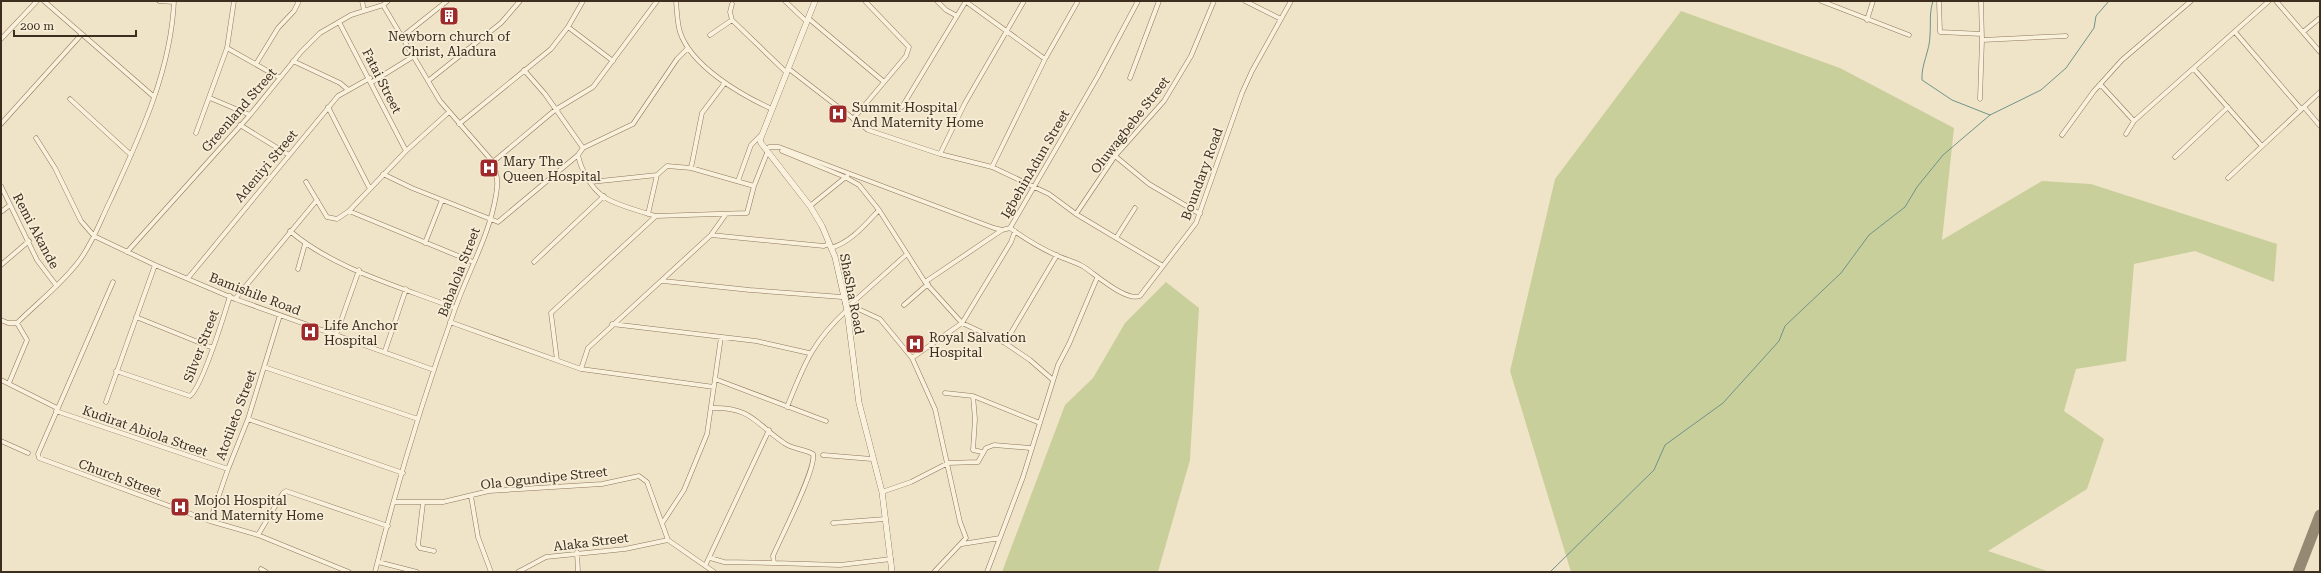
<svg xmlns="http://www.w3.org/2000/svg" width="2321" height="573" viewBox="0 0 2321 573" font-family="'Roboto Serif',serif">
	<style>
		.green { fill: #c9cf9b }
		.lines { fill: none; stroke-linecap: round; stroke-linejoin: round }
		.stream { stroke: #6f938a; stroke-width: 1 }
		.taxiway { stroke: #968974; stroke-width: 11 }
		.street-casing { stroke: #8d765c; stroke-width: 5 }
		.secondary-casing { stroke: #6f573f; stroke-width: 6 }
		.street { stroke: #faf1dc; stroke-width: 4 }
		.secondary { stroke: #faf1dc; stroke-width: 5.5 }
		.labels { text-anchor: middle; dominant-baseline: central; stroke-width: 3.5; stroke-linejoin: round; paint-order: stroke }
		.poi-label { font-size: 13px; fill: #3d2e20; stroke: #f7eed8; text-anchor: start }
		.street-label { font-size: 13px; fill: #3d2e20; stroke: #f7eed8 }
	</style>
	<rect width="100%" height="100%" fill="#f0e4c8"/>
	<path class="green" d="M 1681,11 L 1840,68 L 1954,128 L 1942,240 L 2042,181 L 2091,184 L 2277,244 L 2274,282 L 2195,251 L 2134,264 L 2126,361 L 2076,369 L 2064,411 L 2104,439 L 2087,489 L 1988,551 L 2050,572 L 1571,572 L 1510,371 L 1555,179 Z
		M 1166,282 L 1199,308 L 1190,460 L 1158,572 L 1002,572 L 1065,405 L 1093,378 L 1125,323 Z"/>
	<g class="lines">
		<path class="stream" d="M 1933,1 C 1929,14 1931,22 1930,35 C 1930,51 1921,64 1922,80 L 1952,100 L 1990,115
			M 1550,572 L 1654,470 L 1665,445 L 1723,403 L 1779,341 L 1785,326 L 1841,273 L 1869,235 L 1905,207 L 1917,187 L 1943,155 L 1990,115 L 2041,90 L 2066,68 L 2094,28 L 2096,16 L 2109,1"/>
		<path class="taxiway" d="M 2298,572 L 2320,515"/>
		<g class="street-casing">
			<path id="street" d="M 44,1 L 153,96
				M 159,1 L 174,2
				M 362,1 L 364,10
				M 676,1 C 677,11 677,22 680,32 C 691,66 741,95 772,109
				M 785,1 L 807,22
				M 937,1 L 946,10 L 957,16
				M 965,1 L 1045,59
				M 1245,1 L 1281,19
				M 1821,1 L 1909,35
				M 1939,1 L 1940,32 L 1982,34
				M 2276,1 L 2320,52
				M 732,4 L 730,12 L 732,20 L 787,73
				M 808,18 L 883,81
				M 1867,20 L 1873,1
				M 339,22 L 406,151
				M 568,27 L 613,61
				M 2235,32 L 2301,109
				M 2303,32 L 2320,18
				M 710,35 L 732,20
				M 403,36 L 447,1
				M 1,39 L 37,1
				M 1982,40 L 2066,36
				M 227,48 L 280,78
				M 293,61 L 340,83 L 347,89
				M 256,64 L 278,28 L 294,11 L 299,1
				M 789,69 L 868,130 L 940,154 L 992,167 L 1049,194 L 1076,214 L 1163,266
				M 2194,69 L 2261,145
				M 524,70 L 545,94 L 583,148 L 578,155 C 581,170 591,188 604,197 C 616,205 642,212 656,216 L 747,213 L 754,186 L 767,153
				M 1130,78 L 1159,1
				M 428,81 L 501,23 L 520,1
				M 372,82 L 414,56
				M 2100,84 L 2134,121
				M 210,98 L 250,115
				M 70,99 L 131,155
				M 1980,99 L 1982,40 L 1981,1
				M 328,107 L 370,189
				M 902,107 L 966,1
				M 2304,107 L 2320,126
				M 853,119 L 906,56 L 909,47 L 865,1
				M 1,124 L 81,35
				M 459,124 L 551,49 L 568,27 L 583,1
				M 240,125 L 289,155
				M 196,133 L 227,48 L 234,1
				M 2126,134 L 2134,121 L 2269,1
				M 2062,135 L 2094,91 L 2122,60 L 2191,1
				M 36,138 L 55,168 L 81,221 L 94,236 L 155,265 L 235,299 L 434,370
				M 769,147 L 779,147 L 994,228 L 1002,230 L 1010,228 L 1098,76 L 1138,1
				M 583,148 L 633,124 L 677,59 L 688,48
				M 782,151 L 845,177 L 859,185 L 879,210 L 925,282 L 962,323 L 1005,343 L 1030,360 L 1053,380
				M 940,154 L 965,103 L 1024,1
				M 1115,156 L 1149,184 L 1200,214
				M 2175,157 L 2228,107
				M 493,162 L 555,110 L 593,87 L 657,1
				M 992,167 L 1045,59 L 1078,1
				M 691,168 L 702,113 L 724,84
				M 383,174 L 412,188 L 498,222 L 578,155
				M 2228,178 L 2320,92
				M 738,181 L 751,145 L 761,135
				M 306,182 L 327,217 L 337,219 L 349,211 L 406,151 L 449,112
				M 591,182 L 657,175
				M 1,186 L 37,260 L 56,285
				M 810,206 L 847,176
				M 349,211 L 473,262
				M 1,212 L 10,205
				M 648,214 L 657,175 L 667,166 L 691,168 L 754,186
				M 1076,214 L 1115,156 L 1164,101 L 1191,56 L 1214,1
				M 1010,228 C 1024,238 1042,249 1058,256 C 1067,260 1076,262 1084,267 C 1095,274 1126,302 1140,296 L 1196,223 L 1242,93 L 1252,71 L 1291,1
				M 290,231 C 334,269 401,287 455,308
				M 711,235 L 824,246 L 829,244
				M 1116,238 L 1135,208
				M 425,243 L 442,200
				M 831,248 C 851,242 865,225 879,210
				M 127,252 L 250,115 L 301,52 L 320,33 L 351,15 L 383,5 L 388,1
				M 534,262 L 604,196
				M 1,265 L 29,241
				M 298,269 L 305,244
				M 188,278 L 338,96 L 370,78
				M 663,281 L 750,290 L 842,297
				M 113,282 L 38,454 L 39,458 L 210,521 L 258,535 L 349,572
				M 925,282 L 1002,230
				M 235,299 L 317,200
				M 845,303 L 880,319 L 912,358 L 935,409 L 960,522 L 966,538 L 934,572
				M 851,304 L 907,254
				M 904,305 L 928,284
				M 136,317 L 213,348
				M 1,320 L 8,323 L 17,323 L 27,340 L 9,383
				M 450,322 L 581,369 L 714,387
				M 17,323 C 37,303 62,284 79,261 C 93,243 101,219 111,199 C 140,136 171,71 174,1
				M 612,324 L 756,341 L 809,353
				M 336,335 L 359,270
				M 1005,343 L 1057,255
				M 385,351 L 406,289
				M 912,358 L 962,323 L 1011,242 L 1015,231
				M 557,360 L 551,313 L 656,216
				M 264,367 L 418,419
				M 581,369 L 588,348 L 711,235 L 726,214
				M 116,371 L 190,396 C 203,386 224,315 230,296
				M 715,379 L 826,421
				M 1,380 L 57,408
				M 945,393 L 973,396 L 1040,423
				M 973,396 L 975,419 L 973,450 L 982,452
				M 106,402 L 155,265
				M 787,407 C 804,365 812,342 847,310
				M 712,408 C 751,407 755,423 784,443 C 792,449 804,449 813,454 C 817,468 780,539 773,556 L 774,563 L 840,565 L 891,559
				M 56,411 L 228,469
				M 248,419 L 403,473
				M 1,441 L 28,453
				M 823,455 L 872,459
				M 882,492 L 911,482 L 948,463 L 978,462 L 986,448 L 994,445 L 1030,448
				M 471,496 L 478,537 L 491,572
				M 395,502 L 443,502 L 489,491 L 602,484 L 639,476 L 647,482 L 668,540 L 714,572
				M 423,503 L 418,545 L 420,548 L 434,551
				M 210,521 L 228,469 L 248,419 L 280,315
				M 663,522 L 684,490 L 707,434 L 721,337
				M 833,523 L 885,519
				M 258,535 L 283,493 L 286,491 L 388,526
				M 962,544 L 1000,538
				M 577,552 L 578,572
				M 710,558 L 724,562 L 774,563
				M 378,562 L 417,572
				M 706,564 L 769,430
				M 261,569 L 266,572
				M 375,572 C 397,483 424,395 455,309 C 468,272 490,234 496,195 C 498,185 497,172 493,162 L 440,101 L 383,5
				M 518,572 L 546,557 L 625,549 L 668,540
				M 987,572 L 1023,477 L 1058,365 L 1069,344 L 1097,278"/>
		</g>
		<g class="secondary-casing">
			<path id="secondary" d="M 815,1 L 760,140 L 761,143 L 810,206 L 822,226 L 835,257 L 847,310 L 859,403 L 882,492 L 892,572"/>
		</g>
		<use href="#street" class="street"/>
		<use href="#secondary" class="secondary"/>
	</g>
	<defs>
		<g id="building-square" transform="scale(1)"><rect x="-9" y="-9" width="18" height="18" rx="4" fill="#9e2a2b" stroke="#f7eed8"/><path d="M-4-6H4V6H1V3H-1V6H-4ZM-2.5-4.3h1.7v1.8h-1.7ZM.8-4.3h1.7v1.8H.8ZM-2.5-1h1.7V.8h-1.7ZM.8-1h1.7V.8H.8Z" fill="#fff"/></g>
		<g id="hospital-square" transform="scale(1)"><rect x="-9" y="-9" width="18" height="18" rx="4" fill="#9e2a2b" stroke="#f7eed8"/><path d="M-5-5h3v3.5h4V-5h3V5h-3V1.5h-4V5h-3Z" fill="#fff"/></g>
	</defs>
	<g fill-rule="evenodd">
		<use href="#building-square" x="449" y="16"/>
		<use href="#hospital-square" x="838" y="114"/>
		<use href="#hospital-square" x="489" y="168"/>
		<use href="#hospital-square" x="310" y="332"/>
		<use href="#hospital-square" x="915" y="344"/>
		<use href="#hospital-square" x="180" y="507"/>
	</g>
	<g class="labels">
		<g class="poi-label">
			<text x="449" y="36" text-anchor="middle">Newborn church of<tspan x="449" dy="15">Christ, Aladura</tspan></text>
			<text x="852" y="107">Summit Hospital<tspan x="852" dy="15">And Maternity Home</tspan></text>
			<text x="503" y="161">Mary The<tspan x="503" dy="15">Queen Hospital</tspan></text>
			<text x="324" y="325">Life Anchor<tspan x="324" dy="15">Hospital</tspan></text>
			<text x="929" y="337">Royal Salvation<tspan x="929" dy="15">Hospital</tspan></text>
			<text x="194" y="500">Mojol Hospital<tspan x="194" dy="15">and Maternity Home</tspan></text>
		</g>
		<g class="street-label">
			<text transform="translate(382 81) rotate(63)">Fatai Street</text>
			<text transform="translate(239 110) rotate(-49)">Greenland Street</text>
			<text transform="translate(1130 125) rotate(-52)">Oluwagbebe Street</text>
			<text transform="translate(1035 164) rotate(-60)">IgbehinAdun Street</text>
			<text transform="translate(266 166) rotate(-50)">Adeniyi Street</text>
			<text transform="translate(1202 174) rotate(-70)">Boundary Road</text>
			<text transform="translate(36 231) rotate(62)">Remi Akande</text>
			<text transform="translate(459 272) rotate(-69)">Babalola Street</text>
			<text transform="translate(255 294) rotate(21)">Bamishile Road</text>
			<text transform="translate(852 294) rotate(79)">ShaSha Road</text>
			<text transform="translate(201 346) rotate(-69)">Silver Street</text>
			<text transform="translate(236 415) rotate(-70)">Atotileto Street</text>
			<text transform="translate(145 431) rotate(19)">Kudirat Abiola Street</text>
			<text transform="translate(120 478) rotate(20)">Church Street</text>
			<text transform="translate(544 478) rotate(-6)">Ola Ogundipe Street</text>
			<text transform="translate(591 542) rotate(-7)">Alaka Street</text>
		</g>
	</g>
	<rect width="2321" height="573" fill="none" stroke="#3d2e20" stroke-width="4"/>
	<path d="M14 30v6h122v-6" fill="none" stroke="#3d2e20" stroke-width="2"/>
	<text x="20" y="30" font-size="12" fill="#3d2e20" stroke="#f7eed8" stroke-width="3" paint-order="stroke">200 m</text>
</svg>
